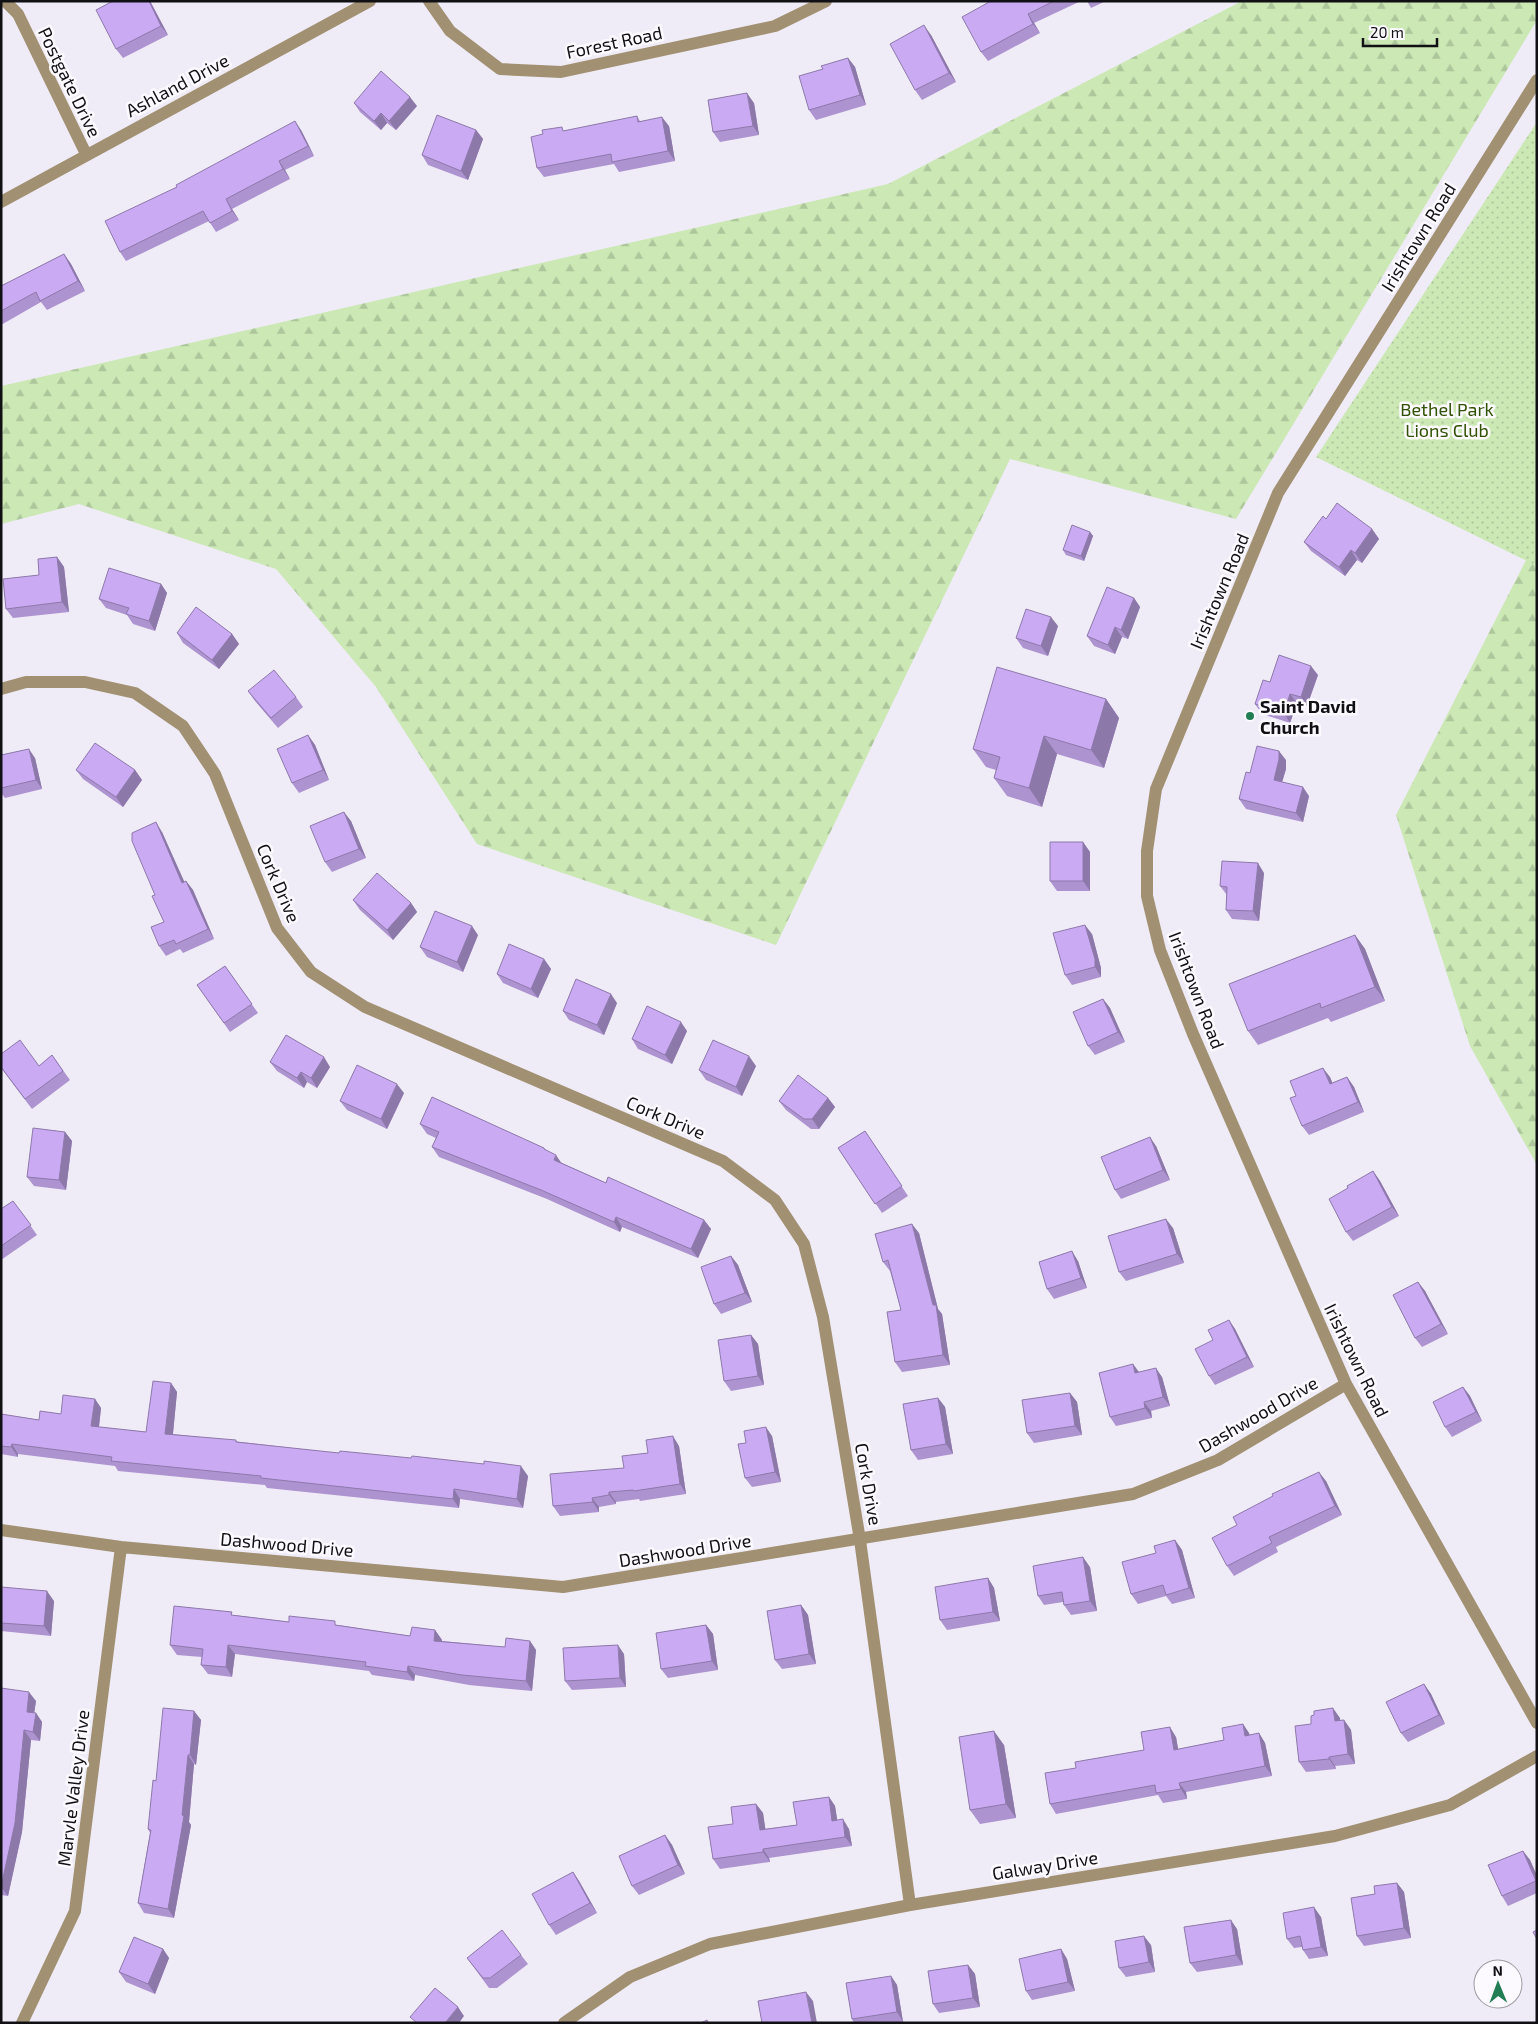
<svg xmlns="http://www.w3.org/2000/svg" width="1538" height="2024" viewBox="0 0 1538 2024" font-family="'Exo 2',sans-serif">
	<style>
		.forest { fill: url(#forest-firs) }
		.park { fill: url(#park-dots) }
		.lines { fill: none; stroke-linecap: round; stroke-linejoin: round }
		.minor { stroke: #a19172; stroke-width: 12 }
		.wall { fill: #ae93d1 }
		.shaded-wall { fill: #8d78aa }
		.building { fill: #caabf3; stroke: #8d78aa }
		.poi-dot { fill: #217d53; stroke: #fcfaff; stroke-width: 2 }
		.labels { text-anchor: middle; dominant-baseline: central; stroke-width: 5; stroke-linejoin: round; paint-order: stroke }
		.street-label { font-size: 18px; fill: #111014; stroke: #fcfaff }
		.park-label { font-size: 18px; fill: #2f5101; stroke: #fcfaff }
		.poi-label { font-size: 18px; font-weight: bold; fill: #111014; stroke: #fcfaff; text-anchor: start }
	</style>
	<defs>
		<pattern id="forest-firs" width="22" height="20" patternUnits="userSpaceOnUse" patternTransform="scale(1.25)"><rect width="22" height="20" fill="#cbe8b5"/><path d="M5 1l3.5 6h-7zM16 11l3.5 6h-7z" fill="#adc69b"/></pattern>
		<pattern id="park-dots" width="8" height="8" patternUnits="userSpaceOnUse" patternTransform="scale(1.25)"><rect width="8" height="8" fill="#cbe8b5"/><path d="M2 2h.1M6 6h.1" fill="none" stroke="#adc69b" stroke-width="1.8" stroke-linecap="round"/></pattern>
	</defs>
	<rect width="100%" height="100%" fill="#f0ecf7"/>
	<path class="forest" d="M 1242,1 L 1537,1 L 1537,20 L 1236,519 L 1010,459 L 776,945 L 477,844 L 376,687 L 276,569 L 79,504 L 1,524 L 1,386 L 888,184 Z
		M 1526,560 L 1537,566 L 1537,1165 L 1470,1046 L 1396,815 Z"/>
	<path class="park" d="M 1537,122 L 1537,566 L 1316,457 Z"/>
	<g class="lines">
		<path class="minor" d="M 5,1 L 18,14 L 86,154
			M 429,1 L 450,31 L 500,69 L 561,72 L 775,26 L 826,1
			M 1537,80 L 1278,493 L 1156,789 L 1147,851 L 1147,896 L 1160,950 L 1193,1034 L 1346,1384 L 1537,1723
			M 1,202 L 370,1
			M 1,689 L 26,682 L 85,682 L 135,693 L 183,726 L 215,774 L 277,928 L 311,972 L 365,1007 L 723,1161 L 775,1200 L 804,1244 L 823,1317 L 860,1540 L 910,1905
			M 1,1530 L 121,1547 L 563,1587 L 1133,1494 L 1218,1460 L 1346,1384
			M 22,2023 L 75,1911 L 121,1547
			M 564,2023 L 630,1977 L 710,1944 L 910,1905 L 1335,1836 L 1450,1805 L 1537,1756"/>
	</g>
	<path class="wall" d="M 113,1 L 150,1 L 168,35 L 123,58 L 116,49 Z
		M 991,1 L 1081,1 L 1034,23 L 1040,33 L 988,61 L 981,52 Z
		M 1087,1 L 1106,1 L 1091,8 Z
		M 931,35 L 956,82 L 922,100 L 915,90 Z
		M 848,58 L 855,67 L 866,105 L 816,120 L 809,110 L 823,69 Z
		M 354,103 L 417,106 L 396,130 L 387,123 L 381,130 L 360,112 Z
		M 754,103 L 759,135 L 720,142 L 713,132 Z
		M 637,116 L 640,121 L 669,126 L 675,161 L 619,172 L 614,164 L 544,177 L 537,168 L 565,131 Z
		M 301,130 L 314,156 L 285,170 L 290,179 L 232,209 L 239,220 L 216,232 L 209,221 L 126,261 L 120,252 L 177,187 Z
		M 476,130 L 483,139 L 468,180 L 428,165 L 422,155 Z
		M 64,254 L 71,264 L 85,291 L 47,310 L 41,302 L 1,325 L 1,286 Z
		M 1326,519 L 1372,529 L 1379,539 L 1362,563 L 1357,560 L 1345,576 L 1311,551 L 1304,542 Z
		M 1090,532 L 1093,536 L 1084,561 L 1066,555 L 1063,550 Z
		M 57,557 L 64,567 L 69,612 L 13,618 L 6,609 Z
		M 161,584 L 167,593 L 155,631 L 133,624 L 127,615 L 106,608 L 99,599 Z
		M 1134,598 L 1140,607 L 1128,639 L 1122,637 L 1115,654 L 1094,646 L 1087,636 Z
		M 1058,626 L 1048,656 L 1023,648 L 1016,638 Z
		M 177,633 L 232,634 L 239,644 L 219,669 L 183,643 Z
		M 1318,675 L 1307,706 L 1297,703 L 1290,723 L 1262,714 L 1255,704 L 1270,682 Z
		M 248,691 L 296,697 L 303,707 L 278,728 L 255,701 Z
		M 1106,699 L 1119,718 L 1104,768 L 1057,754 L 1042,807 L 1007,796 L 994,778 L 996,770 L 986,767 L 973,749 Z
		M 308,735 L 315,745 L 329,780 L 299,793 L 292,783 Z
		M 1,755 L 35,758 L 42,789 L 5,798 L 2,794 L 1,794 Z
		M 1286,760 L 1286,769 L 1282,782 L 1309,796 L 1303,822 L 1246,809 L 1239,799 L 1250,773 Z
		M 76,770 L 135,770 L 142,780 L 123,807 L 83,779 Z
		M 351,821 L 366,858 L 332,872 L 325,862 Z
		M 162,832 L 184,882 L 186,881 L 193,890 L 214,939 L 183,953 L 180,949 L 166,956 L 159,946 L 164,922 Z
		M 1083,842 L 1090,852 L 1090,891 L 1057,891 L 1050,881 Z
		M 1264,873 L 1259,921 L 1232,919 L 1226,910 L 1227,895 L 1220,886 Z
		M 353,900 L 411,903 L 417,912 L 393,940 L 360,910 Z
		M 1092,934 L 1101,968 L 1101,977 L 1072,985 L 1065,975 Z
		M 478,935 L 463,972 L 427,957 L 420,947 Z
		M 1355,935 L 1365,949 L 1385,1001 L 1331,1022 L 1328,1018 L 1258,1045 L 1248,1031 Z
		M 544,959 L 551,969 L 538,998 L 503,983 L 497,974 Z
		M 225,966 L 258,1013 L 230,1032 L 197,985 Z
		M 1103,999 L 1110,1008 L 1125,1042 L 1095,1055 L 1088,1046 Z
		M 617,1003 L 604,1035 L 569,1020 L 563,1011 Z
		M 687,1031 L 672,1064 L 638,1049 L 632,1039 Z
		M 52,1055 L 70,1080 L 32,1109 L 1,1068 L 39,1066 Z
		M 270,1062 L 330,1067 L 317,1088 L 307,1082 L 304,1088 L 277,1071 Z
		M 756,1066 L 742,1096 L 706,1080 L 699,1070 Z
		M 1330,1077 L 1332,1083 L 1347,1077 L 1354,1087 L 1364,1112 L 1309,1135 L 1302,1126 L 1296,1096 Z
		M 404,1093 L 387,1129 L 347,1110 L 340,1101 Z
		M 828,1098 L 835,1107 L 819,1129 L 811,1129 L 786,1110 L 779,1101 Z
		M 420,1124 L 544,1148 L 546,1150 L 562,1163 L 606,1183 L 704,1220 L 711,1229 L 698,1258 L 622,1227 L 620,1232 L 547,1199 L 439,1157 L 432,1147 L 436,1138 L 427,1134 Z
		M 865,1131 L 908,1196 L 882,1213 L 838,1148 Z
		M 65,1132 L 72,1141 L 66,1190 L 34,1186 L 27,1177 Z
		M 1156,1146 L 1170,1180 L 1121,1199 L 1115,1190 Z
		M 1373,1171 L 1380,1181 L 1399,1216 L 1353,1241 L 1346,1232 L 1348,1188 Z
		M 13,1201 L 37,1235 L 1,1260 L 1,1209 Z
		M 1173,1228 L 1184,1263 L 1126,1281 L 1119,1272 Z
		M 919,1233 L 938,1309 L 942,1314 L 950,1365 L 902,1372 L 895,1362 L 901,1310 L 890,1271 L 883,1262 Z
		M 731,1256 L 738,1265 L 752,1302 L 721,1314 L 714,1304 Z
		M 1078,1261 L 1087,1288 L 1054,1299 L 1047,1289 Z
		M 1418,1282 L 1425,1291 L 1448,1334 L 1422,1347 L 1415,1338 Z
		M 1229,1320 L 1235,1329 L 1254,1367 L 1215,1385 L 1209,1376 L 1213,1340 Z
		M 751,1335 L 758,1344 L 764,1385 L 731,1391 L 724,1381 Z
		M 1133,1364 L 1139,1372 L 1162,1377 L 1170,1406 L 1151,1411 L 1152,1418 L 1116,1426 L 1110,1417 Z
		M 171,1383 L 177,1392 L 173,1434 L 528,1476 L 523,1508 L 460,1499 L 459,1508 L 267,1488 L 265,1485 L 118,1471 L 115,1466 L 18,1454 L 18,1457 L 1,1454 L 1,1414 L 39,1420 L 61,1414 L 95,1399 L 101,1408 L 99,1427 L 146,1432 Z
		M 1463,1387 L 1470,1396 L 1482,1421 L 1452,1437 L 1445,1427 Z
		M 1070,1393 L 1077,1402 L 1082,1435 L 1034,1443 L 1027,1433 Z
		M 938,1398 L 945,1407 L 953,1454 L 918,1460 L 911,1450 Z
		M 772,1436 L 781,1482 L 752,1487 L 745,1478 L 746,1443 Z
		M 679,1446 L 686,1494 L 640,1501 L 639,1499 L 616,1502 L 616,1504 L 599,1507 L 599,1512 L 560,1516 L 553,1506 L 624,1468 L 648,1453 Z
		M 1326,1481 L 1342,1515 L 1276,1547 L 1278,1552 L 1234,1576 L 1227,1566 Z
		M 1175,1540 L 1182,1550 L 1195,1598 L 1172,1604 L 1166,1596 L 1138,1604 L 1131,1594 Z
		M 1090,1567 L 1097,1611 L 1071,1615 L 1064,1605 L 1063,1602 L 1044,1605 L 1038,1596 Z
		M 988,1578 L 994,1588 L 1000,1621 L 947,1630 L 940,1620 Z
		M 1,1587 L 54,1601 L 51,1636 L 1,1631 Z
		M 801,1605 L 808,1615 L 816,1664 L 782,1669 L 775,1660 Z
		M 234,1615 L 289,1622 L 338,1625 L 410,1636 L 435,1630 L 442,1640 L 442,1641 L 505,1647 L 530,1641 L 536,1650 L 532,1691 L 469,1685 L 415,1675 L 414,1681 L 372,1675 L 369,1671 L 235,1654 L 232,1677 L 208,1674 L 201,1665 L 202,1657 L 177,1655 L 170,1645 Z
		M 706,1625 L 713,1634 L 718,1670 L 668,1678 L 661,1669 Z
		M 624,1654 L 626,1687 L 572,1690 L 565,1681 Z
		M 1424,1684 L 1431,1694 L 1445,1724 L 1408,1742 L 1401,1733 Z
		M 1,1688 L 36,1701 L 34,1713 L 36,1713 L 42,1722 L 40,1741 L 31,1740 L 22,1832 L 8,1896 L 1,1895 Z
		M 194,1711 L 201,1720 L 196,1765 L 194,1764 L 189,1822 L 191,1825 L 174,1918 L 144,1913 L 138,1903 L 150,1833 L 148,1829 L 156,1781 Z
		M 1340,1718 L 1340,1721 L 1344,1720 L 1351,1730 L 1355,1764 L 1335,1766 L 1336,1769 L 1306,1772 L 1299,1762 L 1311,1724 Z
		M 1243,1724 L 1250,1735 L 1259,1733 L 1265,1743 L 1272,1776 L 1186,1792 L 1187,1799 L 1163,1803 L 1158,1795 L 1056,1814 L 1050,1804 L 1076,1768 L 1144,1750 L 1176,1737 L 1178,1749 L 1224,1740 Z
		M 1004,1745 L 1016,1818 L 980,1824 L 970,1810 Z
		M 829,1797 L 835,1806 L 837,1820 L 849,1829 L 852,1846 L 769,1858 L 770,1862 L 720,1869 L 713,1859 L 733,1824 L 756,1804 L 763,1813 L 765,1829 L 797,1825 Z
		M 665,1835 L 672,1845 L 685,1874 L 639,1895 L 632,1886 Z
		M 1523,1851 L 1530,1860 L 1537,1876 L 1537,1893 L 1508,1906 L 1502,1896 Z
		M 573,1872 L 579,1881 L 597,1913 L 556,1935 L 549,1925 Z
		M 1397,1883 L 1404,1892 L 1411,1938 L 1364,1946 L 1357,1936 L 1375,1894 Z
		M 1321,1917 L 1328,1956 L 1309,1959 L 1303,1950 L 1302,1947 L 1294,1948 L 1287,1939 Z
		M 1237,1929 L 1243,1965 L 1197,1972 L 1190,1963 Z
		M 1151,1945 L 1155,1972 L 1126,1977 L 1119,1968 Z
		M 163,1949 L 169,1958 L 155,1994 L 126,1982 L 119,1972 Z
		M 1061,1949 L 1067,1959 L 1075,1991 L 1032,2000 L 1026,1991 Z
		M 521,1955 L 528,1964 L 497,1988 L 489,1988 L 467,1958 Z
		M 968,1965 L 975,1974 L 980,2007 L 939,2013 L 933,2004 Z
		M 891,1976 L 897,1985 L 903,2022 L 898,2023 L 854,2023 L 852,2019 Z"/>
	<path class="shaded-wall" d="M 149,1 L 150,1 L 168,35 L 161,26 Z
		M 1028,14 L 1034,23 L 1040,33 L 1033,24 Z
		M 924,25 L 931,35 L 956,82 L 949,73 Z
		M 848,58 L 855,67 L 866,105 L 860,95 Z
		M 747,93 L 754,103 L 759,135 L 753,126 Z
		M 410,97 L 417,106 L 396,130 L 389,121 Z
		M 381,113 L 387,123 L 381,130 L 374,121 Z
		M 662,117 L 669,126 L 675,161 L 668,151 Z
		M 295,121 L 301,130 L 314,156 L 308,146 Z
		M 476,130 L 483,139 L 468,180 L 461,171 Z
		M 279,161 L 285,170 L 290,179 L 283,169 Z
		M 226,199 L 232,209 L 239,220 L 232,211 Z
		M 64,254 L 71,264 L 85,291 L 78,281 Z
		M 1372,529 L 1379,539 L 1362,563 L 1355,553 Z
		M 1090,532 L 1093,536 L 1084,561 L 1081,556 Z
		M 1351,550 L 1357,560 L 1345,576 L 1339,567 Z
		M 57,557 L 64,567 L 69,612 L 62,602 Z
		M 161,584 L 167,593 L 155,631 L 149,621 Z
		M 1134,598 L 1140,607 L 1128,639 L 1121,630 Z
		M 1051,617 L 1058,626 L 1048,656 L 1041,646 Z
		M 1115,627 L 1122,637 L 1115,654 L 1108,645 Z
		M 232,634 L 239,644 L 219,669 L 212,660 Z
		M 1311,666 L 1318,675 L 1307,706 L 1301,697 Z
		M 1290,694 L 1297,703 L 1290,723 L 1284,713 Z
		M 1106,699 L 1119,718 L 1104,768 L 1091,750 Z
		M 308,735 L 315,745 L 329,780 L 323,770 Z
		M 1044,736 L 1057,754 L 1042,807 L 1029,788 Z
		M 29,749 L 35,758 L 42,789 L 36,780 Z
		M 1279,751 L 1286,760 L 1286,769 L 1280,789 L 1274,780 Z
		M 135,770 L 142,780 L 123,807 L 116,797 Z
		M 1303,787 L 1309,796 L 1303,822 L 1296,813 Z
		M 344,812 L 351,821 L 366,858 L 359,849 Z
		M 156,822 L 162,832 L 189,892 L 182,883 Z
		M 1083,842 L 1090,852 L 1090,891 L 1083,881 Z
		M 1258,863 L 1264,873 L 1259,921 L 1253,911 Z
		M 186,881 L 193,890 L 214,939 L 208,929 Z
		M 411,903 L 417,912 L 393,940 L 387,930 Z
		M 1085,925 L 1092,934 L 1101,968 L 1101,977 L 1095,967 Z
		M 472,926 L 478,935 L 463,972 L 457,962 Z
		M 1355,935 L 1365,949 L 1385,1001 L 1375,987 Z
		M 544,959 L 551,969 L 538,998 L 531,989 Z
		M 611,994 L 617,1003 L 604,1035 L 597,1025 Z
		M 1103,999 L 1110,1008 L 1125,1042 L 1118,1032 Z
		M 681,1022 L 687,1031 L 672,1064 L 665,1055 Z
		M 749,1056 L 756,1066 L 742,1096 L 736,1087 Z
		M 324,1057 L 330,1067 L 317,1088 L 311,1078 Z
		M 1323,1068 L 1330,1077 L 1337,1094 L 1330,1084 Z
		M 301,1072 L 307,1082 L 304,1088 L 297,1078 Z
		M 1347,1077 L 1354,1087 L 1364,1112 L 1358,1102 Z
		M 397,1084 L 404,1093 L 387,1129 L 381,1119 Z
		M 828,1098 L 835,1107 L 819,1129 L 812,1119 Z
		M 65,1132 L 72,1141 L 66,1190 L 59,1180 Z
		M 1150,1137 L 1156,1146 L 1170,1180 L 1163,1170 Z
		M 556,1155 L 562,1164 L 554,1160 Z
		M 1373,1171 L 1380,1181 L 1399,1216 L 1392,1207 Z
		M 616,1217 L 622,1227 L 620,1232 L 614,1222 Z
		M 1166,1219 L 1173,1228 L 1184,1263 L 1177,1254 Z
		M 704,1220 L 711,1229 L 698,1258 L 691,1249 Z
		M 912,1224 L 919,1233 L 938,1309 L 942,1314 L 950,1365 L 943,1355 L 933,1305 Z
		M 1072,1251 L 1078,1261 L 1087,1288 L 1081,1278 Z
		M 731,1256 L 738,1265 L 752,1302 L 745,1293 Z
		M 1418,1282 L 1425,1291 L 1448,1334 L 1441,1324 Z
		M 1229,1320 L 1235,1329 L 1254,1367 L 1247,1357 Z
		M 751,1335 L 758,1344 L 764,1385 L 758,1376 Z
		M 1133,1364 L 1140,1374 L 1135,1373 Z
		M 1156,1368 L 1162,1377 L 1170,1406 L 1163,1397 Z
		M 171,1383 L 177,1392 L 172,1443 L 165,1434 Z
		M 1463,1387 L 1470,1396 L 1482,1421 L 1476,1412 Z
		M 1070,1393 L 1077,1402 L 1082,1435 L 1075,1426 Z
		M 938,1398 L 945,1407 L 953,1454 L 946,1444 Z
		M 95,1399 L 101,1408 L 98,1435 L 91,1426 Z
		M 1144,1402 L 1151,1411 L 1152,1418 L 1145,1408 Z
		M 766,1427 L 772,1436 L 781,1482 L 775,1472 Z
		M 673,1436 L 679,1446 L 686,1494 L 680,1484 Z
		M 12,1444 L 18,1454 L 18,1457 L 11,1447 Z
		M 521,1466 L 528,1476 L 523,1508 L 517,1499 Z
		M 1319,1472 L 1326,1481 L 1342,1515 L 1335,1506 Z
		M 454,1489 L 460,1499 L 459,1508 L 453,1499 Z
		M 609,1492 L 616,1502 L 616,1504 L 609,1495 Z
		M 592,1498 L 599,1507 L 599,1512 L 593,1502 Z
		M 1175,1540 L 1182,1550 L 1195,1598 L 1189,1588 Z
		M 1083,1557 L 1090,1567 L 1097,1611 L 1090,1601 Z
		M 988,1578 L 994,1588 L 1000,1621 L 993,1612 Z
		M 47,1591 L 54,1601 L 51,1636 L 44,1626 Z
		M 801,1605 L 808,1615 L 816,1664 L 809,1654 Z
		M 706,1625 L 713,1634 L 718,1670 L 712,1661 Z
		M 435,1630 L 442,1640 L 441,1650 L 434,1641 Z
		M 530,1641 L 536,1650 L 532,1691 L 526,1681 Z
		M 228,1645 L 235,1654 L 232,1677 L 226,1667 Z
		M 618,1645 L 624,1654 L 626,1687 L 620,1678 Z
		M 408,1666 L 415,1675 L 414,1681 L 407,1672 Z
		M 1424,1684 L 1431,1694 L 1445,1724 L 1439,1715 Z
		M 29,1692 L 36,1701 L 33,1721 L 27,1712 Z
		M 1333,1708 L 1340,1718 L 1341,1731 L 1335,1721 Z
		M 194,1711 L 201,1720 L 196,1765 L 190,1755 Z
		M 36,1713 L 42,1722 L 40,1741 L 33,1732 Z
		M 1344,1720 L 1351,1730 L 1355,1764 L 1348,1754 Z
		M 1243,1724 L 1249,1733 L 1252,1745 L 1245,1736 Z
		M 1170,1727 L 1176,1737 L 1180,1759 L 1174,1750 Z
		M 24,1730 L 31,1740 L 22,1832 L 8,1896 L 1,1887 Z
		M 994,1731 L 1004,1745 L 1016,1818 L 1006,1804 Z
		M 1259,1733 L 1265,1743 L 1272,1776 L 1265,1766 Z
		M 188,1755 L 194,1764 L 189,1822 L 191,1825 L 174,1918 L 168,1909 L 182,1815 Z
		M 1329,1757 L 1335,1766 L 1336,1769 L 1329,1759 Z
		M 1179,1783 L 1186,1792 L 1187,1799 L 1181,1789 Z
		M 829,1797 L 835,1806 L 839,1830 L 832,1821 Z
		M 756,1804 L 763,1813 L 767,1839 L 760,1830 Z
		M 843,1819 L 849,1829 L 852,1846 L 845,1837 Z
		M 665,1835 L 672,1845 L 685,1874 L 678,1865 Z
		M 763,1849 L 769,1858 L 770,1862 L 763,1852 Z
		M 1523,1851 L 1530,1860 L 1537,1876 L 1537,1881 Z
		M 573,1872 L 579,1881 L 597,1913 L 590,1903 Z
		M 1397,1883 L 1404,1892 L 1411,1938 L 1404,1928 Z
		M 1314,1907 L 1321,1917 L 1328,1956 L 1321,1947 Z
		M 1231,1920 L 1237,1929 L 1243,1965 L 1236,1955 Z
		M 1144,1936 L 1151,1945 L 1155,1972 L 1149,1962 Z
		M 163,1949 L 169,1958 L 155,1994 L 148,1984 Z
		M 1061,1949 L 1067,1959 L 1075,1991 L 1068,1982 Z
		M 968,1965 L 975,1974 L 980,2007 L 973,1998 Z
		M 891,1976 L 897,1985 L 903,2022 L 897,2012 Z
		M 806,1992 L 813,2001 L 817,2023 L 812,2023 Z
		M 458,2007 L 464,2016 L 459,2023 L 445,2023 Z"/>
	<path class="building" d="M 113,1 L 149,1 L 161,26 L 116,49 L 96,10 Z
		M 991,1 L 1054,1 L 1028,14 L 1033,24 L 981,52 L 962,17 Z
		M 924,25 L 949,73 L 915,90 L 890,44 Z
		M 848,58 L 860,95 L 809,110 L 799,76 L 823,69 L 821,66 Z
		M 381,71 L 410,97 L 389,121 L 381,113 L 374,121 L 354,103 Z
		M 747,93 L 753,126 L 713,132 L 708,100 Z
		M 437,115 L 476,130 L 461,171 L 422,155 Z
		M 637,116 L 638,122 L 662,117 L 668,151 L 612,162 L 611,154 L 537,168 L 531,137 L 543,134 L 542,130 L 562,127 L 563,131 Z
		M 295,121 L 308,146 L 279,161 L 283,169 L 226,199 L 232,211 L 210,223 L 203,211 L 120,252 L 105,221 L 177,187 L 176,185 Z
		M 64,254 L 78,281 L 40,301 L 36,292 L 1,311 L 1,286 Z
		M 1337,503 L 1372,529 L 1355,553 L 1351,550 L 1339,567 L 1304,542 L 1323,516 L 1326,519 Z
		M 1072,525 L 1090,532 L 1081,556 L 1063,550 Z
		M 57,557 L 62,602 L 6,609 L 3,579 L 39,575 L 38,559 Z
		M 109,568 L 161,584 L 149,621 L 126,614 L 129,608 L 99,599 Z
		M 1107,587 L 1134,598 L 1121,630 L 1115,627 L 1108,645 L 1087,636 Z
		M 196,607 L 232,634 L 212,660 L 177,633 Z
		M 1026,609 L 1051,617 L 1041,646 L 1016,638 Z
		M 1279,655 L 1311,666 L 1301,697 L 1290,694 L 1284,713 L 1255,704 L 1263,680 L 1270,682 Z
		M 997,667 L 1106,699 L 1091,750 L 1044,736 L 1029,788 L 994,778 L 1000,757 L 973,749 Z
		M 274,670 L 296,697 L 271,718 L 248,691 Z
		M 308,735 L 323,770 L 292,783 L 277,749 Z
		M 95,743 L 135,770 L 116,797 L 76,770 Z
		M 1257,746 L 1279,751 L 1279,759 L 1274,780 L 1303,787 L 1296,813 L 1239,799 L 1246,772 L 1250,773 Z
		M 29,749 L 36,780 L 1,788 L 1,755 Z
		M 344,812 L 359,849 L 325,862 L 310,826 Z
		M 156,822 L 182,883 L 186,881 L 208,929 L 176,944 L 174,940 L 159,946 L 151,927 L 164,922 L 152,896 L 155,895 L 132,841 L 132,833 Z
		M 1050,842 L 1083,842 L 1083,881 L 1050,881 Z
		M 1222,861 L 1258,863 L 1253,911 L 1226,910 L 1227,887 L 1220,886 Z
		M 377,873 L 411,903 L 387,930 L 353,900 Z
		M 435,911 L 472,926 L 457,962 L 420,947 Z
		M 1085,925 L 1095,959 L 1095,967 L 1065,975 L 1053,933 Z
		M 1355,935 L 1375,987 L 1321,1008 L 1320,1003 L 1248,1031 L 1229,984 Z
		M 509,944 L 544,959 L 531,989 L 497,974 Z
		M 225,966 L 252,1004 L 224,1023 L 197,985 Z
		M 576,979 L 611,994 L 597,1025 L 563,1011 Z
		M 1103,999 L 1118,1032 L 1088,1046 L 1073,1012 Z
		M 647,1006 L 681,1022 L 665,1055 L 632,1039 Z
		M 286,1035 L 324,1057 L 311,1078 L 301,1072 L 297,1078 L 270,1062 Z
		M 20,1040 L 39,1066 L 52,1055 L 63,1071 L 25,1099 L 1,1067 L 1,1054 Z
		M 713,1040 L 749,1056 L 736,1087 L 699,1070 Z
		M 357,1065 L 397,1084 L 381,1119 L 340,1101 Z
		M 1323,1068 L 1330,1084 L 1347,1077 L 1358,1102 L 1302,1126 L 1290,1098 L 1296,1096 L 1290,1081 Z
		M 798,1075 L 828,1098 L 812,1119 L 804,1119 L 779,1101 Z
		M 432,1097 L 544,1148 L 544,1149 L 556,1155 L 554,1160 L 606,1183 L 608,1177 L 704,1220 L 691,1249 L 616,1217 L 614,1222 L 541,1190 L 432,1147 L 439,1132 L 420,1124 Z
		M 33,1128 L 65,1132 L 59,1180 L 27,1177 Z
		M 865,1131 L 902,1186 L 875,1204 L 838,1148 Z
		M 1150,1137 L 1163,1170 L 1115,1190 L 1101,1157 Z
		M 1373,1171 L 1392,1207 L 1346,1232 L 1329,1199 L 1348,1188 L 1347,1186 Z
		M 13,1201 L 31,1225 L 1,1246 L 1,1209 Z
		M 1166,1219 L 1177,1254 L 1119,1272 L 1108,1236 Z
		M 912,1224 L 933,1305 L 936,1305 L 943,1355 L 895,1362 L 887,1312 L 901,1310 L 888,1260 L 883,1262 L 875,1234 Z
		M 1072,1251 L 1081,1278 L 1047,1289 L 1039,1262 Z
		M 731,1256 L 745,1293 L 714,1304 L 701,1267 Z
		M 1418,1282 L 1441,1324 L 1415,1338 L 1393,1295 Z
		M 1229,1320 L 1247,1357 L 1209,1376 L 1195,1349 L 1213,1340 L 1208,1330 Z
		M 751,1335 L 758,1376 L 724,1381 L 718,1340 Z
		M 1133,1364 L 1135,1373 L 1156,1368 L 1163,1397 L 1144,1402 L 1145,1408 L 1110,1417 L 1099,1373 Z
		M 153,1381 L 171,1383 L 165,1434 L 236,1440 L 236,1442 L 339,1453 L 340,1451 L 411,1458 L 412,1456 L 484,1464 L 484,1461 L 521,1466 L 517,1499 L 454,1489 L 453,1499 L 261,1478 L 261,1476 L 111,1461 L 112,1457 L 12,1444 L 11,1447 L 1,1446 L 1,1414 L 39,1420 L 40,1411 L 61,1414 L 63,1395 L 95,1399 L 91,1426 L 146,1432 Z
		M 1463,1387 L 1476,1412 L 1445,1427 L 1433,1402 Z
		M 1070,1393 L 1075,1426 L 1027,1433 L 1022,1400 Z
		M 938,1398 L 946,1444 L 911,1450 L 903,1404 Z
		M 766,1427 L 775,1472 L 745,1478 L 738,1444 L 746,1443 L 744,1431 Z
		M 673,1436 L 680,1484 L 634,1491 L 633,1490 L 609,1492 L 609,1495 L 592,1498 L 593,1502 L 553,1506 L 550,1474 L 624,1468 L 622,1456 L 648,1453 L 646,1440 Z
		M 1319,1472 L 1335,1506 L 1269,1537 L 1272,1543 L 1227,1566 L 1212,1538 L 1237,1525 L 1233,1517 L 1273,1496 L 1272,1494 Z
		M 1175,1540 L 1189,1588 L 1166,1595 L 1163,1585 L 1131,1594 L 1122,1562 L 1156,1553 L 1154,1546 Z
		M 1083,1557 L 1090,1601 L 1064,1605 L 1062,1592 L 1038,1596 L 1033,1566 Z
		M 988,1578 L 993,1612 L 940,1620 L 935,1587 Z
		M 1,1587 L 47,1591 L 44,1626 L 1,1623 Z
		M 801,1605 L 809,1654 L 775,1660 L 767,1611 Z
		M 174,1606 L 232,1612 L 231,1615 L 289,1622 L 289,1616 L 335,1621 L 335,1625 L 410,1636 L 412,1627 L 435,1630 L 434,1641 L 505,1647 L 506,1638 L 530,1641 L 526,1681 L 462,1675 L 408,1666 L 407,1672 L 365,1666 L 366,1662 L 228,1645 L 226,1667 L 201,1665 L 203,1649 L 170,1645 Z
		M 706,1625 L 712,1661 L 661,1669 L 656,1633 Z
		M 618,1645 L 620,1678 L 565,1681 L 563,1648 Z
		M 1424,1684 L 1439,1715 L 1401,1733 L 1386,1702 Z
		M 1,1688 L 29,1692 L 27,1712 L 36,1713 L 33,1732 L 24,1730 L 15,1823 L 1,1887 Z
		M 163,1708 L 194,1711 L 190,1755 L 188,1755 L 182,1815 L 184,1816 L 168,1909 L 138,1903 L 151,1830 L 148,1829 L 153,1780 L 156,1781 Z
		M 1333,1708 L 1335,1721 L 1344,1720 L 1348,1754 L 1329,1757 L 1329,1759 L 1299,1762 L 1295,1726 L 1311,1724 L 1311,1716 L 1314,1715 L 1314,1711 Z
		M 1243,1724 L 1245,1736 L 1259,1733 L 1265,1766 L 1179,1783 L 1181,1789 L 1156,1793 L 1155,1785 L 1050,1804 L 1045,1773 L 1076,1768 L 1075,1762 L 1144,1750 L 1141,1732 L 1170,1727 L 1174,1750 L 1224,1740 L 1222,1728 Z
		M 994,1731 L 1006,1804 L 970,1810 L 959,1737 Z
		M 829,1797 L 832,1821 L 843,1819 L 845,1837 L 763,1849 L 763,1852 L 713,1859 L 708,1827 L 733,1824 L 731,1807 L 756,1804 L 760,1830 L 797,1825 L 793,1802 Z
		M 665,1835 L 678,1865 L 632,1886 L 619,1856 Z
		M 1523,1851 L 1536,1881 L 1502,1896 L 1488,1865 Z
		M 573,1872 L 590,1903 L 549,1925 L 532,1894 Z
		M 1397,1883 L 1404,1928 L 1357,1936 L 1351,1898 L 1375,1894 L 1374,1886 Z
		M 1314,1907 L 1321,1947 L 1303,1950 L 1300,1936 L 1287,1939 L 1283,1913 Z
		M 1231,1920 L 1236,1955 L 1190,1963 L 1184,1927 Z
		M 502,1930 L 521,1955 L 490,1978 L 483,1978 L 467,1958 Z
		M 1537,1930 L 1537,1939 L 1533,1932 Z
		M 1144,1936 L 1149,1962 L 1119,1968 L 1115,1941 Z
		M 134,1937 L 163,1949 L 148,1984 L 119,1972 Z
		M 1061,1949 L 1068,1982 L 1026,1991 L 1019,1959 Z
		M 968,1965 L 973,1998 L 933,2004 L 928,1971 Z
		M 891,1976 L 897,2012 L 852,2019 L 846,1983 Z
		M 435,1988 L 458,2007 L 445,2023 L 417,2023 L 410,2017 Z
		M 806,1992 L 812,2023 L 762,2023 L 758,2001 Z
		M 707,2020 L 708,2023 L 701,2023 Z"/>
	<circle class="poi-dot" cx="1250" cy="716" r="5"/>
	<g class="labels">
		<g class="street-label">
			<text transform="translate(614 42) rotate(-12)">Forest Road</text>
			<text transform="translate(70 82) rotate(64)">Postgate Drive</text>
			<text transform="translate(177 85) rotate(-28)">Ashland Drive</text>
			<text transform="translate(1418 237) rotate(-58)">Irishtown Road</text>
			<text transform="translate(1219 591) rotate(-67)">Irishtown Road</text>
			<text transform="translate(279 883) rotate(67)">Cork Drive</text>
			<text transform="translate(1197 990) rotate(69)">Irishtown Road</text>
			<text transform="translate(666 1117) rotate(23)">Cork Drive</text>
			<text transform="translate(1357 1360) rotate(64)">Irishtown Road</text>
			<text transform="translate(1258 1414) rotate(-30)">Dashwood Drive</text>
			<text transform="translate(869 1484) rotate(80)">Cork Drive</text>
			<text transform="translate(287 1544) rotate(5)">Dashwood Drive</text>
			<text transform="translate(685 1550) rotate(-9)">Dashwood Drive</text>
			<text transform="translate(73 1788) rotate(-83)">Marvle Valley Drive</text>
			<text transform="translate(1045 1865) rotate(-9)">Galway Drive</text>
		</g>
		<g class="park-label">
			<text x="1447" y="409">Bethel Park<tspan x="1447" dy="21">Lions Club</tspan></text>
		</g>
		<g class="poi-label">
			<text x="1260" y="706">Saint David<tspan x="1260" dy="21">Church</tspan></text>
		</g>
	</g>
	<rect width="1538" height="2024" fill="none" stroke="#111014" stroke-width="5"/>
	<g transform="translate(1498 1984) rotate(359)"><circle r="24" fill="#fcfaff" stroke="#9e9ca1"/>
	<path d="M0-4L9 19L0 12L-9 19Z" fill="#217d53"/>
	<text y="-8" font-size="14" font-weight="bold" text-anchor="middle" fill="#111014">N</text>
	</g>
	<path d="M1363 38v8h74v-8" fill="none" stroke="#111014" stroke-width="2.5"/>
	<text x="1370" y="38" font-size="15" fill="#111014" stroke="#fcfaff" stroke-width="4" paint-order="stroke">20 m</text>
</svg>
